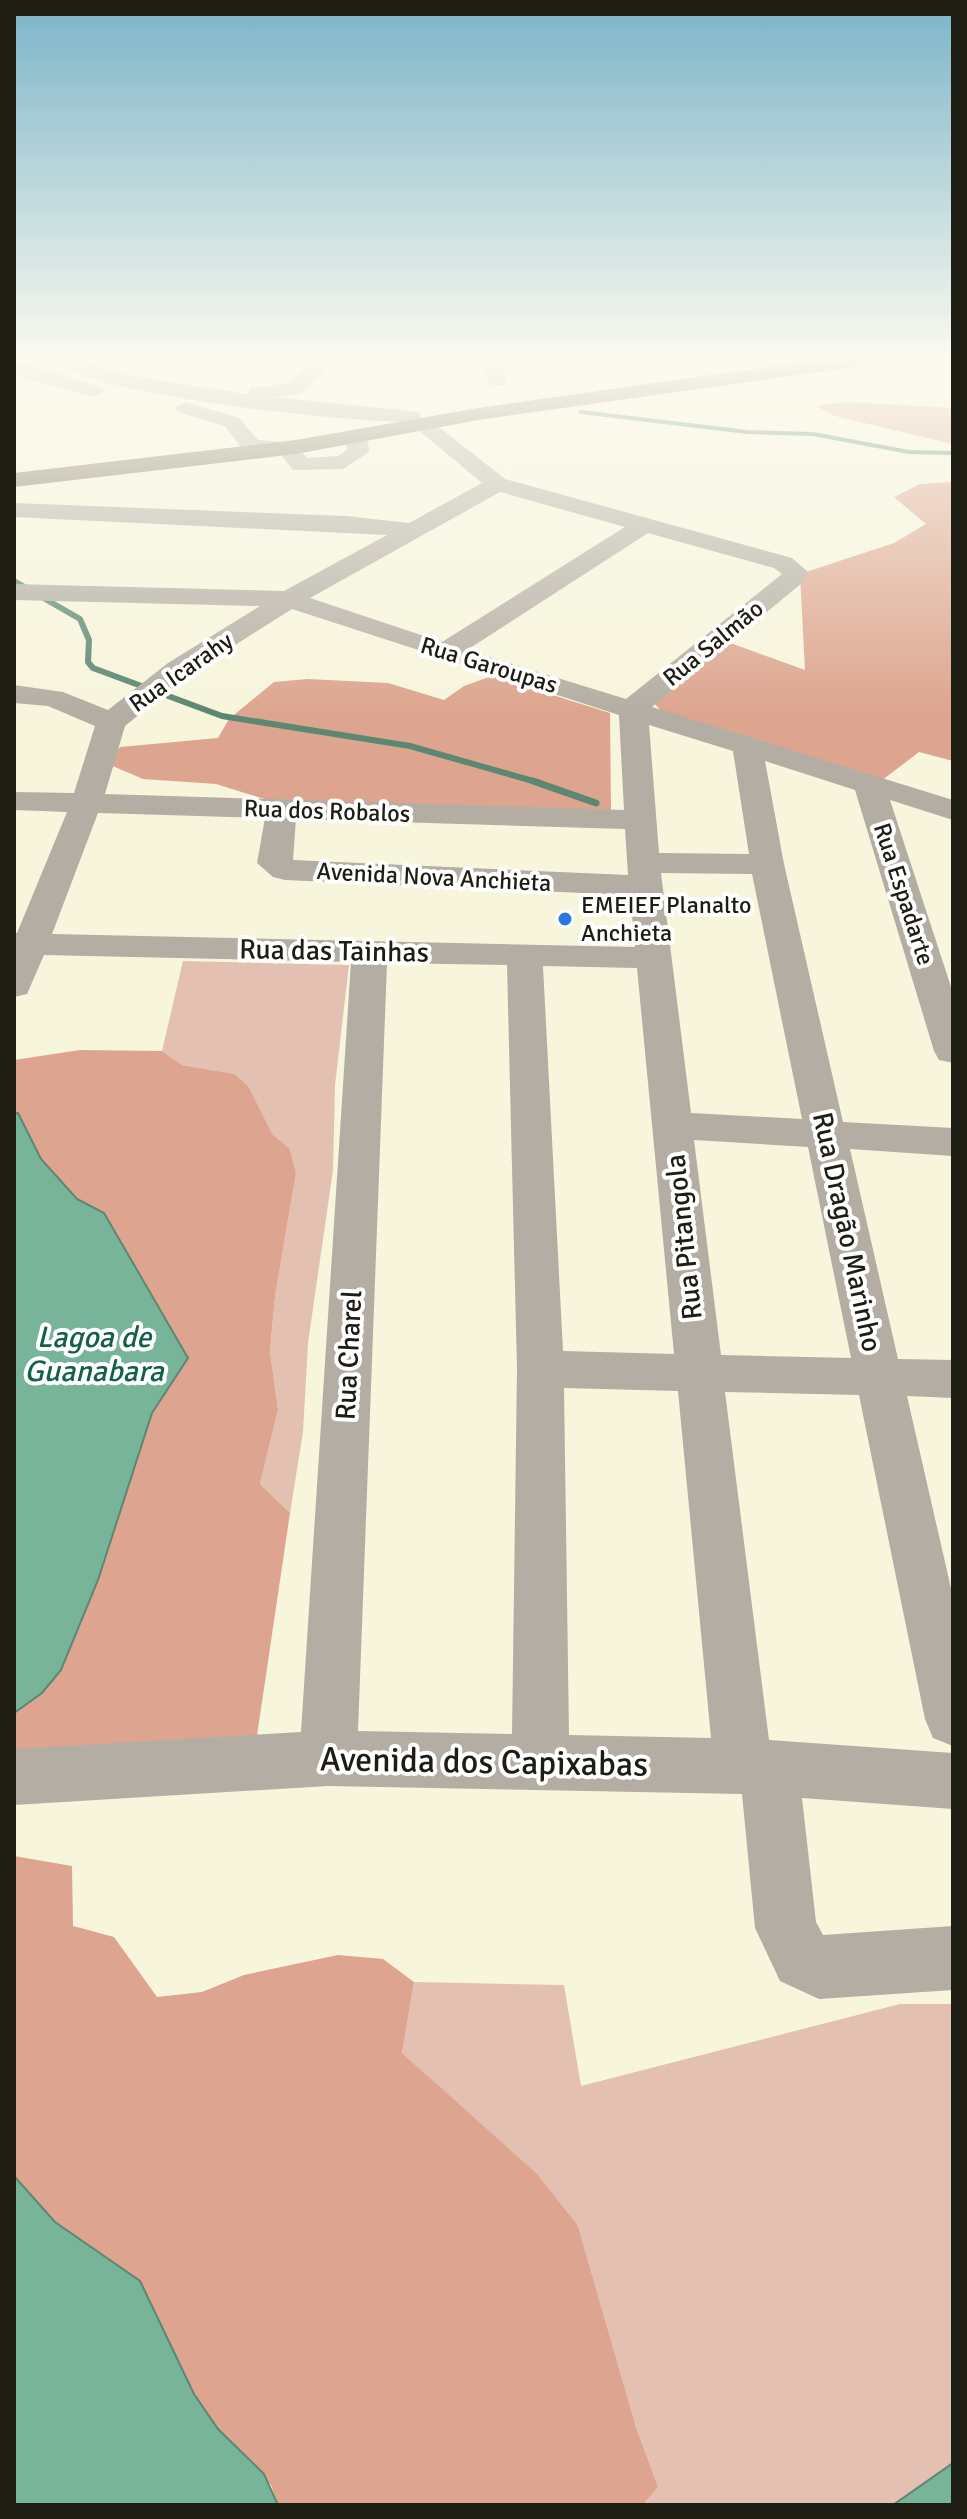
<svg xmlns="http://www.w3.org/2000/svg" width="967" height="2519" viewBox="0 0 967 2519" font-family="Signika,sans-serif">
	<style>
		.green { fill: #e3c0b2 }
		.forest { fill: #dda58f }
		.water { fill: #77b49a; stroke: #5c8772; stroke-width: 2 }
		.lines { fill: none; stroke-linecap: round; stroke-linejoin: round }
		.stream-far2 { stroke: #5c8772; stroke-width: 4 }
		.stream-far1 { stroke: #5c8772; stroke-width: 6 }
		.stream { stroke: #5c8772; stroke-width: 7 }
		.minor { fill: #b4ada4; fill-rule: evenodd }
		.major { fill: #7f7363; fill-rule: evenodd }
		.poi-dot { fill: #2c76e2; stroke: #fff; stroke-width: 3 }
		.labels { text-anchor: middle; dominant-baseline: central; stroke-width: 8; stroke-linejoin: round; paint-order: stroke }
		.far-street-label { font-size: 24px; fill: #1d1d14; stroke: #fff }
		.far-poi-label { font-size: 24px; fill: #1d1d14; stroke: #fff; text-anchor: start }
		.street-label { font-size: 28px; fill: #1d1d14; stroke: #fff }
		.water-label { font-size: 30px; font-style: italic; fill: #156148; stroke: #fff }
		.near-street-label { font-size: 34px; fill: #1d1d14; stroke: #fff }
	</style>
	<rect width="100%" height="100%" fill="#f7f5dc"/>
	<path class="green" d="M 183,961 L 349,965 L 335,1085 L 333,1170 L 308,1343 L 303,1432 L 290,1513 L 260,1484 L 278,1410 L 270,1351 L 275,1297 L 296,1173 L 290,1149 L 273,1135 L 249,1087 L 235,1074 L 182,1065 L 162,1051 Z
		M 414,1982 L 564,1985 L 581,2086 L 900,2004 L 953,2004 L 953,2463 L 893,2505 L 643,2505 L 658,2487 L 636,2427 L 578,2226 L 485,2129 L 402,2053 Z"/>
	<path class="forest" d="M 846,402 L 953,408 L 953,444 L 835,416 L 816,406 Z
		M 953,482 L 953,761 L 919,752 L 877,784 L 663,713 L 654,703 L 725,641 L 805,670 L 800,574 L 894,543 L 926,524 L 894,497 L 920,484 Z
		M 492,676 L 610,713 L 611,811 L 274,802 L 216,784 L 143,779 L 108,764 L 120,747 L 218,738 L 229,719 L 274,682 L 308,679 L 388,683 L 444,700 L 464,686 Z
		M 80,1050 L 162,1051 L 182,1065 L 235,1074 L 249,1087 L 273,1135 L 290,1149 L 296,1173 L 275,1297 L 270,1351 L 278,1410 L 260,1484 L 290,1513 L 254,1756 L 14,1749 L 14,1713 L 42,1693 L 98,1580 L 152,1413 L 188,1358 L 104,1213 L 77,1199 L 41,1159 L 18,1114 L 14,1114 L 14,1060 Z
		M 14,1856 L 72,1866 L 73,1926 L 114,1937 L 157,1997 L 202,1992 L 244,1975 L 338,1955 L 383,1959 L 414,1982 L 402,2053 L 537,2174 L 578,2226 L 636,2427 L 658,2487 L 643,2505 L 278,2505 L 271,2485 L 253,2462 L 218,2429 L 194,2394 L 140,2281 L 55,2222 L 14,2176 Z"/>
	<path class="water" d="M 18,1113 L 41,1159 L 77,1199 L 104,1213 L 188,1358 L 152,1413 L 98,1580 L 61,1670 L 42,1693 L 14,1713 L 14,1114 Z
		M 14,2176 L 55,2222 L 140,2281 L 194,2394 L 218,2429 L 264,2474 L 278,2505 L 14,2505 Z
		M 953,2463 L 953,2505 L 893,2505 Z"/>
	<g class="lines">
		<path class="stream-far2" d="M 581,412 L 747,432 L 813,434 L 909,452 L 953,453"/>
		<path class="stream-far1" d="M 14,581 L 80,619 L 89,640 L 88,662 L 93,668 L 222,716 L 410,746 L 540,783"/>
		<path class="stream" d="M 533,781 L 596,803"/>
		<path class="minor" d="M 14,360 L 101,387 L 104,391 L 94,397 L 27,379 L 14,372 Z
			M 55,360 L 81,360 L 126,375 L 248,394 L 250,388 L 289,383 L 313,360 L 334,360 L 302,393 L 273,397 L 419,412 L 421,418 L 430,420 L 505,479 L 792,558 L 808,572 L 802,583 L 652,707 L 953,800 L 953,820 L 890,800 L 953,993 L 953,1063 L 939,1060 L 934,1051 L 855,790 L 765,761 L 784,864 L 843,1122 L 953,1128 L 953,1156 L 850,1149 L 898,1359 L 953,1360 L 953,1398 L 907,1396 L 953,1597 L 953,1746 L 933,1738 L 925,1719 L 859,1395 L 725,1392 L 769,1740 L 953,1753 L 953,1809 L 802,1798 L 816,1922 L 823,1935 L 953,1926 L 953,1990 L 819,1999 L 780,1981 L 755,1928 L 742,1794 L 328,1786 L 14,1805 L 14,1749 L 301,1732 L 351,962 L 44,955 L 27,994 L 14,997 L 14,933 L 17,933 L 67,812 L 14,810 L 14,792 L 74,793 L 95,726 L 48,706 L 14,703 L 14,685 L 63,692 L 108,710 L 168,663 L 260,606 L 14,600 L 14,584 L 284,591 L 387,535 L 14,517 L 14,503 L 346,516 L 409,523 L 482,483 L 416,428 L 414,422 C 358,423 86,396 55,360 ZM 500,492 L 625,527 L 442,642 L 310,598 ZM 648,533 L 774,568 L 782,574 L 626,699 L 467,650 ZM 292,609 L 619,715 L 624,810 L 105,794 L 125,726 L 188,675 ZM 649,725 L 733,751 L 749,854 L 659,853 ZM 98,813 L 265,818 L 257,863 L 273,877 L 285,880 L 630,895 L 635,947 L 52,934 ZM 296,819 L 625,829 L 628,875 L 293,860 ZM 661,873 L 752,874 L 802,1119 L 691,1113 ZM 387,963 L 507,965 L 517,1369 L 512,1734 L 358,1731 ZM 543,966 L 637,968 L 674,1354 L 563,1351 ZM 694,1140 L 808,1147 L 851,1358 L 721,1355 ZM 564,1388 L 678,1391 L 711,1738 L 569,1735 Z
			M 481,360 L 501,360 L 507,381 L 504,385 L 490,385 Z
			M 557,360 L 579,360 L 583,365 L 573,371 Z
			M 671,360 L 695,360 L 699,365 L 689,371 Z
			M 185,402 L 239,418 L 258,440 L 294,443 L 307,458 L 338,456 L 347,450 L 345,435 L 356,429 L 367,435 L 369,452 L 343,469 L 293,470 L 280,454 L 243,450 L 225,426 L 178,412 L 175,408 Z"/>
		<path class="major" d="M 818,360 L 871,360 L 861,366 L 478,420 L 296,454 L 14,487 L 14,473 L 296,440 L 478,408 Z"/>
	</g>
	<linearGradient id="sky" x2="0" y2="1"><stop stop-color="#7bb4c9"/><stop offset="0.5" stop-color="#fbfaef"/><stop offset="1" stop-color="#fbfaef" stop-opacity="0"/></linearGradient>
	<rect width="967" height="713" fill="url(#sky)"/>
	<circle class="poi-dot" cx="565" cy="919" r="8"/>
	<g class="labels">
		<g class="far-street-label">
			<text transform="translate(713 643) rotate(-39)">Rua Salmão</text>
			<text transform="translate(489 665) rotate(17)">Rua Garoupas</text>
			<text transform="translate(181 672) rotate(-35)">Rua Icarahy</text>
			<text transform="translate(327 811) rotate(2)">Rua dos Robalos</text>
			<text transform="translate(434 877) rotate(3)">Avenida Nova Anchieta</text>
			<text transform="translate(904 894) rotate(72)">Rua Espadarte</text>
		</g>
		<g class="far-poi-label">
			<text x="581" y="905">EMEIEF Planalto<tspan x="581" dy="28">Anchieta</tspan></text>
		</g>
		<g class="street-label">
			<text transform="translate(334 951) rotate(1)">Rua das Tainhas</text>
			<text transform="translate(847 1232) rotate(78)">Rua Dragão Marinho</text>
			<text transform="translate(684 1237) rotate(-96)">Rua Pitangola</text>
			<text transform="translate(349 1355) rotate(-87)">Rua Charel</text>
		</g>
		<g class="water-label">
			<text x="94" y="1337">Lagoa de<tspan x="94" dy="34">Guanabara</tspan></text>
		</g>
		<g class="near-street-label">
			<text transform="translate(484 1762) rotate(1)">Avenida dos Capixabas</text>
		</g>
	</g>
	<rect width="967" height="2519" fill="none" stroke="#1d1d14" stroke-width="32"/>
</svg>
